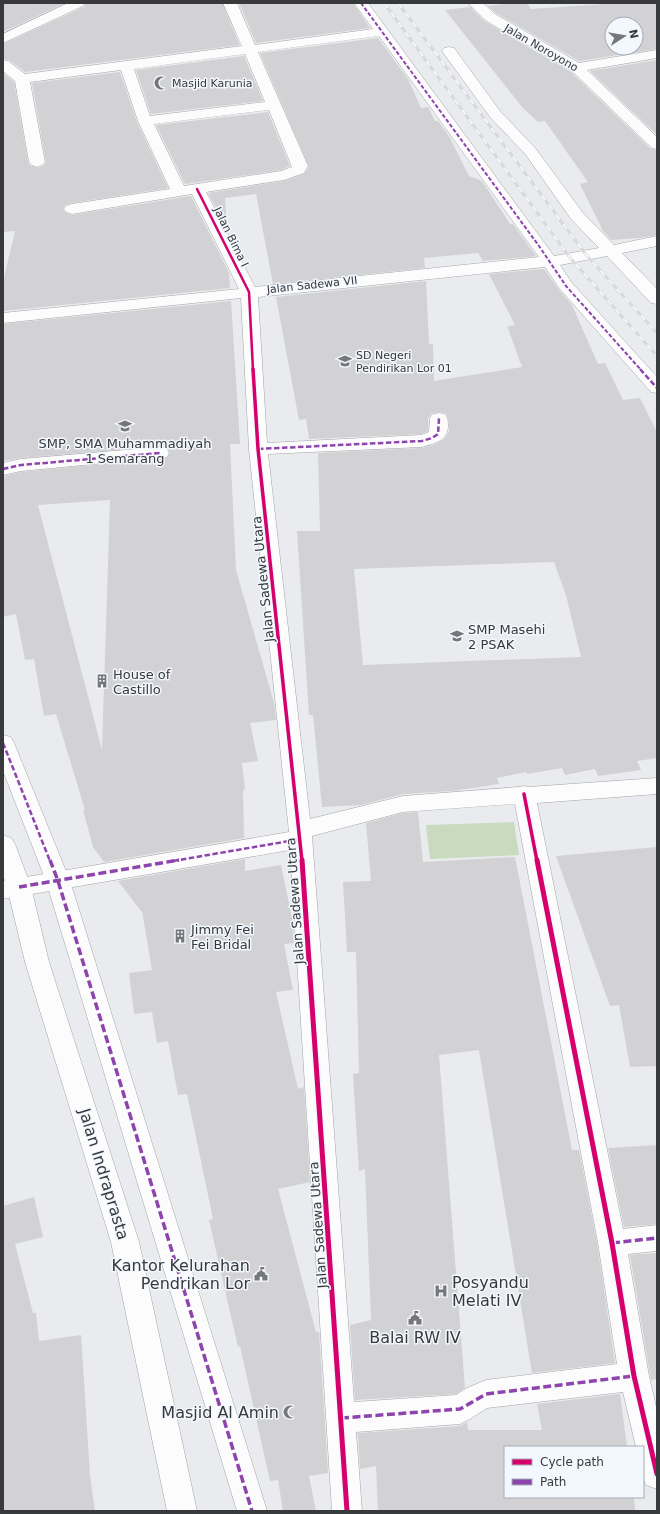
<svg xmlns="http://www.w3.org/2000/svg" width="660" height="1514" viewBox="0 0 660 1514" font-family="'DejaVu Sans',sans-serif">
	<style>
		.green { fill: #c8dbbf }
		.building { fill: #d2d2d4; fill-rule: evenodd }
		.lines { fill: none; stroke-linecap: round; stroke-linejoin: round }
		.pedestrian-casing { stroke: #a2a4a6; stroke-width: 1 }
		.minor-casing { stroke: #a2a4a6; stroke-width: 1 }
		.primary-casing { stroke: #a2a4a6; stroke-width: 1 }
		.pedestrian { fill: #fcfcfc; fill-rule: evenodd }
		.minor { fill: #fcfcfc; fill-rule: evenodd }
		.primary { fill: #fcfcfc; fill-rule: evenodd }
		.rail-casing { stroke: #d9d9da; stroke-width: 3 }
		.rail { stroke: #f3f8ff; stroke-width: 2; stroke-dasharray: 6; stroke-linecap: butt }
		.quiet-far2 { stroke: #8e44ad; stroke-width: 2; stroke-dasharray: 4 2; stroke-linecap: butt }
		.quiet-far1 { stroke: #8e44ad; stroke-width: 2.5; stroke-dasharray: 5.5 2.5; stroke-linecap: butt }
		.quiet { stroke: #8e44ad; stroke-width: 3.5; stroke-dasharray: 8 3.5; stroke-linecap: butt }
		.cycleway-far2-casing { stroke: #f3f8ff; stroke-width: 4 }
		.cycleway-far1-casing { stroke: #f3f8ff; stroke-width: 6 }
		.cycleway-casing { stroke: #f3f8ff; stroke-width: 8 }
		.cycleway-far2 { stroke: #d6006c; stroke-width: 2.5 }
		.cycleway-far1 { stroke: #d6006c; stroke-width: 3.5 }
		.cycleway { stroke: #d6006c; stroke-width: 5 }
		.labels { text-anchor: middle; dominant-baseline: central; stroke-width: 3; stroke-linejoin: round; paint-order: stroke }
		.far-street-label { font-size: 11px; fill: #37393b; stroke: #f3f8ff }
		.far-poi-label { font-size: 11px; fill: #37393b; stroke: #f3f8ff; text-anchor: start }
		.poi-label { font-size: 13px; fill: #37393b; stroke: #f3f8ff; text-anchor: start }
		.street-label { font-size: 13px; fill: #37393b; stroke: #f3f8ff }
		.near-street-label { font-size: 16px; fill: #37393b; stroke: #f3f8ff }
		.near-poi-label { font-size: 16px; fill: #37393b; stroke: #f3f8ff; text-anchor: end }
	</style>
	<rect width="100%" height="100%" fill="#e9ebee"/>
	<path class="green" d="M 514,822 L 519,855 L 430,859 L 426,825 Z"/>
	<path class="building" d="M 3,3 L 65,3 L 3,32 Z
		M 86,3 L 222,3 L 240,45 L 25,72 L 9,60 L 3,59 L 3,44 L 84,7 Z
		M 239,3 L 353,3 L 370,28 L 256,43 Z
		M 513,3 L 527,3 L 531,9 L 620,3 L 657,3 L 657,49 L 579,61 L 496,13 L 488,6 ZM 612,24 L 636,24 L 636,48 L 612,48 Z
		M 470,7 L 484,21 L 571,72 L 651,149 L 657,150 L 657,235 L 639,238 L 611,240 L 603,231 L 580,184 L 588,182 L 545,121 L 538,122 L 523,108 L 445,10 Z
		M 378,38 L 408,79 L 421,108 L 428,107 L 435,121 L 438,121 L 449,136 L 469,176 L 482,181 L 510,224 L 513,224 L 536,256 L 483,261 L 478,253 L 424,258 L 425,268 L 273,284 L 256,194 L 225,198 L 227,229 L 208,193 L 284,181 L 304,174 L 309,167 L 260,53 Z
		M 244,56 L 263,101 L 151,114 L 136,70 Z
		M 657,60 L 657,135 L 590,71 Z
		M 120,72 L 137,122 L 168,188 L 72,203 L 65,205 L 63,210 L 66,213 L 72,215 L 191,196 L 229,273 L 230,288 L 3,311 L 3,282 L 15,231 L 3,232 L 3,73 L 14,82 L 28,162 L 31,166 L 38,168 L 43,166 L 46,162 L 32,83 Z
		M 268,112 L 290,166 L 281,170 L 185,184 L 156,125 Z
		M 544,269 L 559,290 L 572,305 L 598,364 L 605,363 L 623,400 L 640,398 L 657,432 L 657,758 L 637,761 L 641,770 L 598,776 L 595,769 L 565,775 L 562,768 L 527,774 L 526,772 L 497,778 L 499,784 L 452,791 L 403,794 L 361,805 L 322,807 L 313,715 L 309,715 L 297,531 L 320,531 L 318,453 L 422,448 L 436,444 L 444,439 L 449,432 L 449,421 L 446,413 L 439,412 L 432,413 L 428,418 L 428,431 L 421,434 L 309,439 L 306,419 L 299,420 L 276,297 L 426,281 L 429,344 L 433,344 L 434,381 L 522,367 L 507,326 L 515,325 L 489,274 ZM 554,562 L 566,595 L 581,657 L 363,665 L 354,569 Z
		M 231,301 L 240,444 L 230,444 L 236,570 L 274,703 L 276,720 L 250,723 L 258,761 L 242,763 L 245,790 L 243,790 L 244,838 L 104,862 L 93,847 L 83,810 L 85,810 L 56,714 L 44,716 L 34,659 L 25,660 L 16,614 L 3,617 L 3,476 L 21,472 L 167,458 L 170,452 L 167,448 L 160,446 L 21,458 L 3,461 L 3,324 ZM 110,500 L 102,750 L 38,505 Z
		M 418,812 L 423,862 L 515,857 L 572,1150 L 579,1150 L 597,1243 L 615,1363 L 532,1373 L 479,1050 L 439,1055 L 465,1388 L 456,1394 L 355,1400 L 350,1325 L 371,1320 L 365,1169 L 359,1171 L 353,1074 L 359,1073 L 356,952 L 347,952 L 343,882 L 371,881 L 366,823 L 403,813 Z
		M 657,847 L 657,1066 L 630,1067 L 619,1005 L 610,1006 L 556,856 Z
		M 245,859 L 245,871 L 281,865 L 293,923 L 294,943 L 284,944 L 293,990 L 276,992 L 298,1089 L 304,1087 L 310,1182 L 278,1189 L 316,1332 L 319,1332 L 328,1473 L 309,1476 L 316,1511 L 283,1511 L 278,1480 L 270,1481 L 240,1346 L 238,1347 L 209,1220 L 213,1219 L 187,1094 L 178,1095 L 168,1041 L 157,1043 L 152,1012 L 134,1014 L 129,973 L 152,970 L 142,911 L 141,911 L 118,881 Z
		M 657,1145 L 657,1224 L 624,1227 L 608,1148 Z
		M 34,1197 L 43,1237 L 15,1244 L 33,1313 L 36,1313 L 39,1341 L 81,1335 L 90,1475 L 95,1511 L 3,1511 L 3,1206 Z
		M 657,1253 L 657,1379 L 651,1380 L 630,1255 Z
		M 620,1394 L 627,1447 L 505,1447 L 505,1497 L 634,1497 L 635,1511 L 378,1511 L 376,1466 L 360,1469 L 358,1433 L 460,1426 L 467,1422 L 468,1430 L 542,1430 L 537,1404 Z"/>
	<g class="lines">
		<g class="pedestrian-casing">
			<path id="pedestrian" d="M 3,735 L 11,737 L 14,743 L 70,881 L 267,1511 L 237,1511 L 46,881 L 3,771 Z"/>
		</g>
		<g class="minor-casing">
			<path id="minor" d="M 68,3 L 85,3 L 83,6 L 3,43 L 3,34 Z
				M 223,3 L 237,3 L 255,45 L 373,29 L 354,3 L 368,3 L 554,256 L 599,248 L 571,219 L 526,155 L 490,117 L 442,51 L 444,48 L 449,47 L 454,48 L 500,111 L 536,149 L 583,213 L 614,245 L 657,236 L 657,246 L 622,253 L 657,289 L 657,304 L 651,303 L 607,256 L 560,265 L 572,283 L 657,377 L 657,393 L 651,392 L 560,289 L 545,267 L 258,297 L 267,443 L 421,435 L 429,432 L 430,418 L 433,414 L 439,413 L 445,414 C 448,418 448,421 448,427 C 447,441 435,443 422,447 L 268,454 L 310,819 L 403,796 L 518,787 L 524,786 L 528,787 L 657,778 L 657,794 L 537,803 L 623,1229 L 657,1225 L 657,1251 L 628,1254 L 649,1376 L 657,1411 L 657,1489 L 646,1485 L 643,1477 L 643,1447 L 636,1447 L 623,1392 L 487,1408 L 470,1419 L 460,1424 L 356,1432 L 362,1511 L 332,1511 L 290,850 L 3,899 L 3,881 L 289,832 L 249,449 L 241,298 L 3,323 L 3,313 L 239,289 L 192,194 L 72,214 L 66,212 L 64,209 L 66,206 L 72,204 L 170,189 L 138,121 L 121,70 L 30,82 L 45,162 L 42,165 L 37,167 L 32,165 L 29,162 L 15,81 L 3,71 L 3,60 L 8,61 L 25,74 L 242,46 ZM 379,36 L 539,257 L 255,287 L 206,192 L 284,180 L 304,173 L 308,166 L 258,52 ZM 245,54 L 265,102 L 150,116 L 134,69 ZM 269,110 L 292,167 L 281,171 L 184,186 L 154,124 ZM 515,804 L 598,1243 L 617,1364 L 486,1380 L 467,1388 L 456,1395 L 354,1402 L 312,836 L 403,812 Z
				M 468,3 L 483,3 L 495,14 L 579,63 L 657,50 L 657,58 L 587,70 L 657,137 L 657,149 L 652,148 L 572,71 L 485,20 Z
				M 160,447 L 167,449 L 169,453 L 167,457 L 21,471 L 3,475 L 3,463 L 21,459 Z"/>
		</g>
		<g class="primary-casing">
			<path id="primary" d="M 3,835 L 11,838 L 15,844 L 31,887 L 49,962 L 139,1242 L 197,1511 L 167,1511 L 111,1242 L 25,962 L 7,887 L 3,875 Z"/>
		</g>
		<use href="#pedestrian" class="pedestrian"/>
		<use href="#minor" class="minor"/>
		<use href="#primary" class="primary"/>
		<g class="rail-casing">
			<path id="rail" d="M 384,3 L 571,259 L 657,356
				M 398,3 L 587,256 L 657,333"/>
		</g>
		<use href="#rail" class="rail"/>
		<path class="quiet-far2" d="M 361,3 L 539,246 L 566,286 L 641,370"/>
		<path class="quiet-far1" d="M 640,369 L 657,388
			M 258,449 L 422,441 L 432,438 L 438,434 L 439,418
			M 3,469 L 21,465 L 160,453
			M 3,743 L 50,861
			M 173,861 L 301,839"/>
		<path class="quiet" d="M 50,860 L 58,881 L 252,1511
			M 19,887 L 179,860
			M 612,1243 L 657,1238
			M 341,1418 L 460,1409 L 486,1394 L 634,1376"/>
		<g class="cycleway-far2-casing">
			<path id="cycleway-far2" d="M 197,189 L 249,292 L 253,370"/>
		</g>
		<g class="cycleway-far1-casing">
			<path id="cycleway-far1" d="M 253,369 L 258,449 L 302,861
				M 524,794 L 537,861"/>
		</g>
		<g class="cycleway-casing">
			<path id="cycleway" d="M 302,860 L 347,1511
				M 537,860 L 612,1243 L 634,1376 L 657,1474"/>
		</g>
		<use href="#cycleway-far2" class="cycleway-far2"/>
		<use href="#cycleway-far1" class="cycleway-far1"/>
		<use href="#cycleway" class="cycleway"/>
	</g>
	<defs>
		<g id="mosque-bare" transform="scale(1.08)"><path d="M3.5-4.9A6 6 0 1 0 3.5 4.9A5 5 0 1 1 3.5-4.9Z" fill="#75777a" stroke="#f3f8ff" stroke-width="2.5" paint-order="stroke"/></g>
		<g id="school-bare" transform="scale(1.08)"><path d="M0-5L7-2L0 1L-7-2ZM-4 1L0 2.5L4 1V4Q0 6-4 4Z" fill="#75777a" stroke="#f3f8ff" stroke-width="2.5" paint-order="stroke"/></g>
		<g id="building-bare" transform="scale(1.08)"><path d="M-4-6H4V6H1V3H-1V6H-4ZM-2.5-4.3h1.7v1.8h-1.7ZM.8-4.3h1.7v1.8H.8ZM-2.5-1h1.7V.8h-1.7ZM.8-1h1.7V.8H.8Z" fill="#75777a" stroke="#f3f8ff" stroke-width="2.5" paint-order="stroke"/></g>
		<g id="civic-bare" transform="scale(1.08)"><path d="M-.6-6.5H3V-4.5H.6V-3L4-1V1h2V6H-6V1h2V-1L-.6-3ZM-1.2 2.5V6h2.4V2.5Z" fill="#75777a" stroke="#f3f8ff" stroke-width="2.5" paint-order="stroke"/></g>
		<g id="hospital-bare" transform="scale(1.08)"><path d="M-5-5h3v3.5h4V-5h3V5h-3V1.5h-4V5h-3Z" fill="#75777a" stroke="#f3f8ff" stroke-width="2.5" paint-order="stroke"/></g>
	</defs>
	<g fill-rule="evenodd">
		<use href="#mosque-bare" x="161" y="83"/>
		<use href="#school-bare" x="345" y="361"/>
		<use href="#school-bare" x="125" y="426"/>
		<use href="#school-bare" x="457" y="636"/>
		<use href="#building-bare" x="102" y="681"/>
		<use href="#building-bare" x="180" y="936"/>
		<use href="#civic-bare" x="261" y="1274"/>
		<use href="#hospital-bare" x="441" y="1291"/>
		<use href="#civic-bare" x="415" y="1318"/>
		<use href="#mosque-bare" x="290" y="1412"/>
	</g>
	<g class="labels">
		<g class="far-street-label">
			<text transform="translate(541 48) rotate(30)">Jalan Noroyono</text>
			<text transform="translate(231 237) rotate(64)">Jalan Bima I</text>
			<text transform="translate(312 285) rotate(-6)">Jalan Sadewa VII</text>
		</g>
		<g class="far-poi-label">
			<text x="172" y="83">Masjid Karunia</text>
			<text x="356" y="355">SD Negeri<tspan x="356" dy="13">Pendirikan Lor 01</tspan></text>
		</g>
		<g class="poi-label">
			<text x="125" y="443" text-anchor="middle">SMP, SMA Muhammadiyah<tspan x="125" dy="15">1 Semarang</tspan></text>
			<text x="468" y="629">SMP Masehi<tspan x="468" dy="15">2 PSAK</tspan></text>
			<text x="113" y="674">House of<tspan x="113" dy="15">Castillo</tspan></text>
			<text x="191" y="929">Jimmy Fei<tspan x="191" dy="15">Fei Bridal</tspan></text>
		</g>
		<g class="street-label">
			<text transform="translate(263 579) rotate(-96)">Jalan Sadewa Utara</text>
			<text transform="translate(295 901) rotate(-94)">Jalan Sadewa Utara</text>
			<text transform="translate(318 1225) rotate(-94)">Jalan Sadewa Utara</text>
		</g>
		<g class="near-street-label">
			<text transform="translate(104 1174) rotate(73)">Jalan Indraprasta</text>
		</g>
		<g class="near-poi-label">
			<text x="250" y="1265">Kantor Kelurahan<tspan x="250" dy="18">Pendrikan Lor</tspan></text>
			<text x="452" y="1282" text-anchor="start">Posyandu<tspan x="452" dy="18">Melati IV</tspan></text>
			<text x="415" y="1337" text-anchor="middle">Balai RW IV</text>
			<text x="279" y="1412">Masjid Al Amin</text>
		</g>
	</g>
	<rect width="660" height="1514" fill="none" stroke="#37393b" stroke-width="8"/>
	<rect x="504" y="1446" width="140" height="52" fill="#f3f8ff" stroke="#a8acb1"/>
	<rect x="512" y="1459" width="20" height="6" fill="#d6006c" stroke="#a8acb1"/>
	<text x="540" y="1466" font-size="12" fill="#37393b">Cycle path</text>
	<rect x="512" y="1479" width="20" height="6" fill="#8e44ad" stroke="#a8acb1"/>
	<text x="540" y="1486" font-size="12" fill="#37393b">Path</text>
	<g transform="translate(624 36) rotate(78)"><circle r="19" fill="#f3f8ff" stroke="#a8acb1"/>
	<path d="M0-3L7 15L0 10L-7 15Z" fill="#75777a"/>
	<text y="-6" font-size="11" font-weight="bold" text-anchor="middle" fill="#37393b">N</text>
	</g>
</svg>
